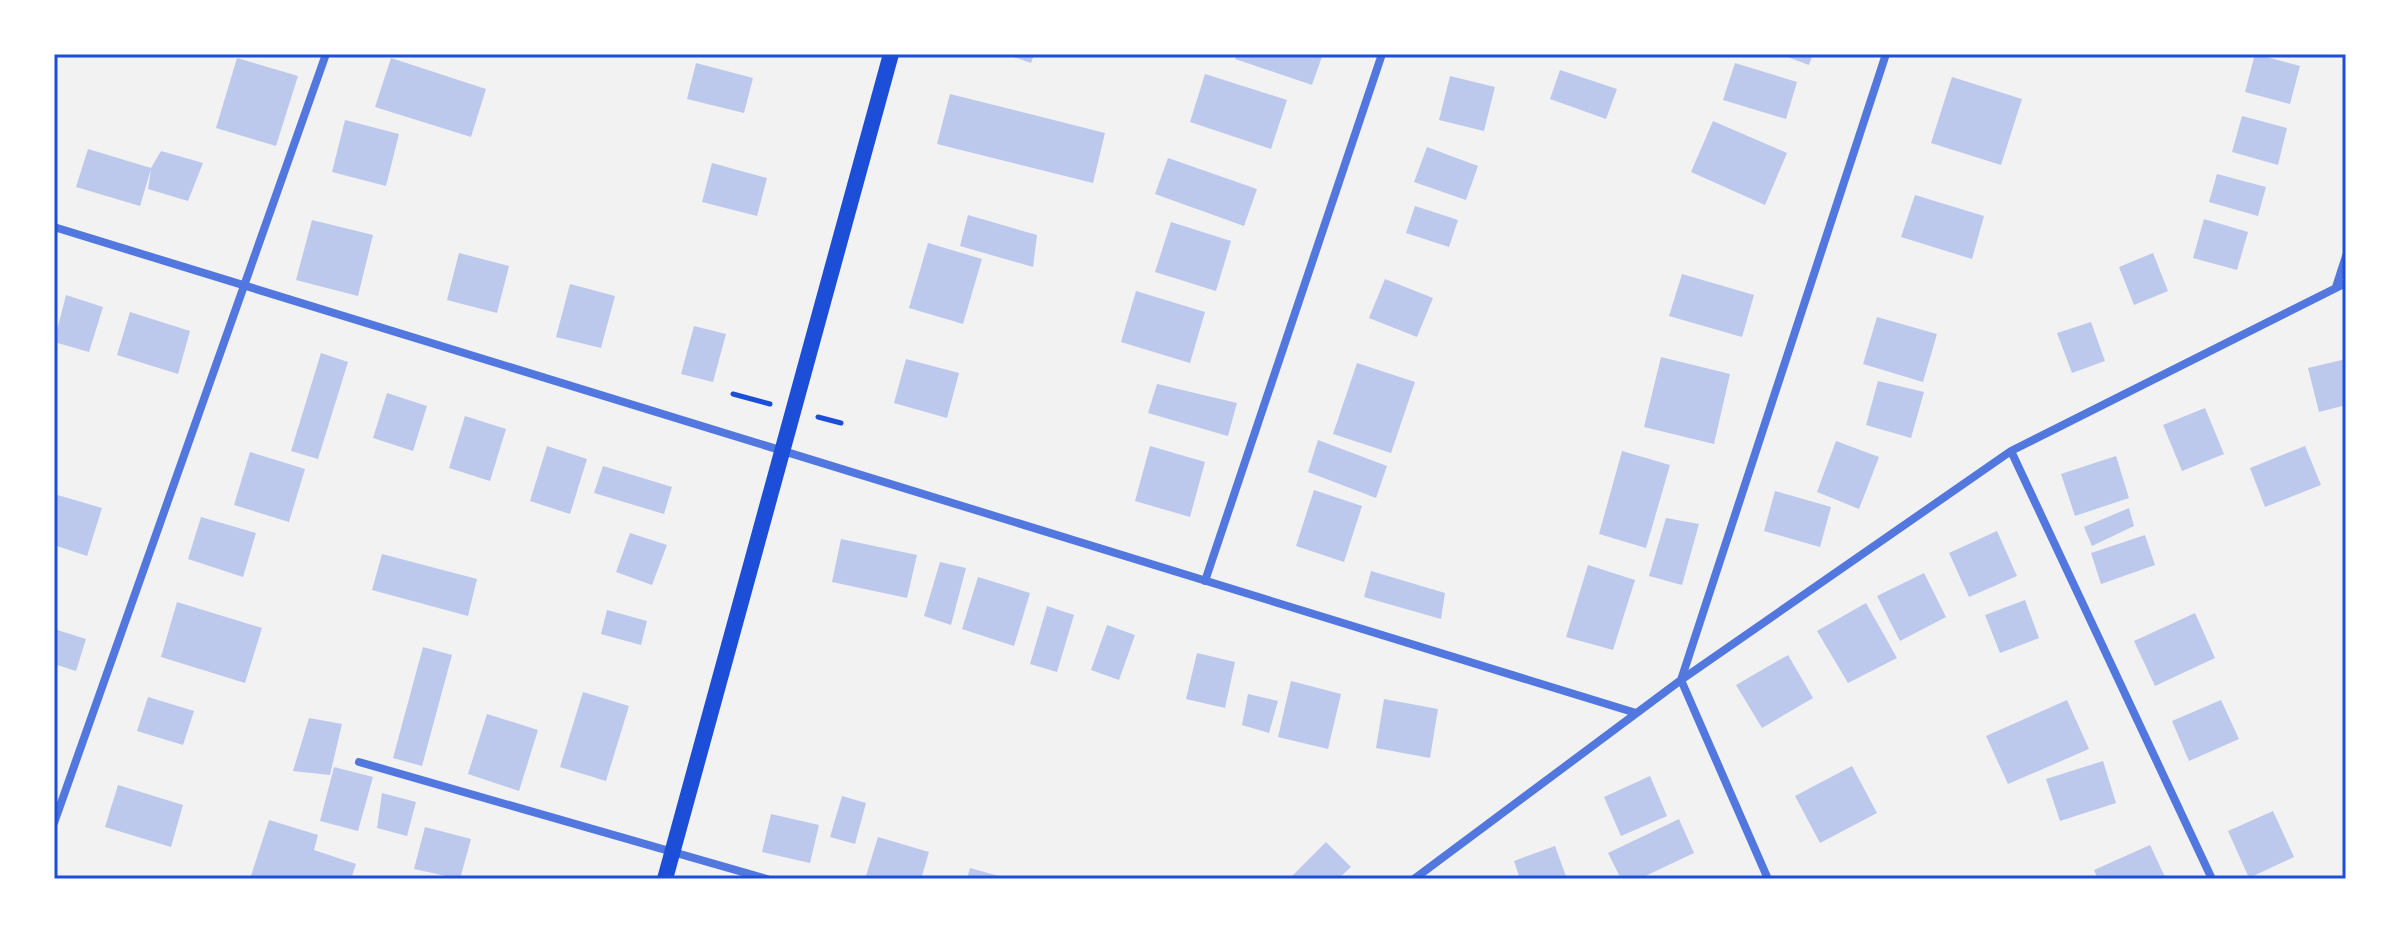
<svg xmlns="http://www.w3.org/2000/svg" width="2400" height="933" viewBox="0 0 2400 933" font-family="Lato,sans-serif">
	<style>
		.building { fill: #bdc9ec }
		.lines { fill: none; stroke-linecap: round; stroke-linejoin: round }
		.path { stroke: #1d4ed8; stroke-width: 5 }
		.minor { stroke: #5277de; stroke-width: 8 }
		.secondary { stroke: #1d4ed8; stroke-width: 16 }
		.neatline { fill: none; stroke: #1d4ed8; stroke-width: 3 }
	</style>
	<rect width="100%" height="100%" fill="#f2f2f2"/>
	<path class="building" d="M 1005,54 L 1034,54 L 1031,63 Z
		M 1236,54 L 1323,54 L 1312,85 L 1235,59 Z
		M 1779,54 L 1813,54 L 1809,65 Z
		M 2255,54 L 2300,66 L 2290,104 L 2245,92 Z
		M 237,58 L 298,76 L 276,146 L 216,128 Z
		M 391,58 L 486,89 L 471,137 L 375,107 Z
		M 696,63 L 753,78 L 744,113 L 687,99 Z
		M 1735,63 L 1797,82 L 1786,119 L 1723,100 Z
		M 1560,70 L 1617,89 L 1606,119 L 1550,99 Z
		M 1205,74 L 1287,100 L 1271,149 L 1190,122 Z
		M 1450,76 L 1495,87 L 1484,131 L 1439,120 Z
		M 1952,77 L 2022,99 L 2001,165 L 1931,143 Z
		M 950,94 L 1105,133 L 1093,183 L 937,144 Z
		M 2242,116 L 2287,128 L 2278,165 L 2232,152 Z
		M 345,120 L 399,134 L 386,186 L 332,172 Z
		M 1713,121 L 1787,153 L 1765,205 L 1691,172 Z
		M 1427,147 L 1478,166 L 1466,200 L 1414,182 Z
		M 88,149 L 151,168 L 161,151 L 203,163 L 188,201 L 148,189 L 151,169 L 140,206 L 76,187 Z
		M 1168,158 L 1257,189 L 1244,226 L 1155,194 Z
		M 712,163 L 767,178 L 757,216 L 702,202 Z
		M 2217,174 L 2266,187 L 2258,216 L 2209,202 Z
		M 1915,195 L 1984,216 L 1972,259 L 1901,237 Z
		M 1415,206 L 1458,220 L 1449,247 L 1406,233 Z
		M 968,215 L 1037,235 L 1033,267 L 960,246 Z
		M 2204,219 L 2248,232 L 2237,270 L 2193,258 Z
		M 312,220 L 373,235 L 358,296 L 296,280 Z
		M 1171,222 L 1231,241 L 1216,291 L 1155,272 Z
		M 928,243 L 982,259 L 963,324 L 909,308 Z
		M 459,253 L 509,266 L 497,313 L 447,300 Z
		M 2153,253 L 2168,291 L 2134,305 L 2119,267 Z
		M 1682,274 L 1754,295 L 1742,337 L 1669,316 Z
		M 1385,279 L 1433,298 L 1417,337 L 1369,318 Z
		M 570,284 L 615,296 L 601,348 L 556,337 Z
		M 1136,291 L 1205,312 L 1190,363 L 1121,342 Z
		M 66,295 L 103,307 L 89,352 L 54,342 Z
		M 130,312 L 190,331 L 178,374 L 117,355 Z
		M 1877,317 L 1937,334 L 1923,382 L 1863,364 Z
		M 2091,322 L 2105,361 L 2072,373 L 2057,333 Z
		M 694,326 L 726,334 L 713,382 L 681,374 Z
		M 321,353 L 348,362 L 318,459 L 291,451 Z
		M 1661,357 L 1730,374 L 1714,444 L 1644,427 Z
		M 906,359 L 959,373 L 947,418 L 894,403 Z
		M 2346,359 L 2346,405 L 2319,412 L 2308,368 Z
		M 1357,363 L 1415,382 L 1391,453 L 1333,434 Z
		M 1878,381 L 1924,392 L 1911,438 L 1866,425 Z
		M 1157,384 L 1237,403 L 1228,436 L 1148,413 Z
		M 387,393 L 427,406 L 413,451 L 373,438 Z
		M 2205,408 L 2224,454 L 2182,471 L 2163,425 Z
		M 465,416 L 506,429 L 490,481 L 449,468 Z
		M 1318,440 L 1387,466 L 1376,498 L 1308,472 Z
		M 1836,441 L 1879,457 L 1859,509 L 1817,492 Z
		M 547,446 L 587,459 L 570,514 L 530,501 Z
		M 1150,446 L 1205,462 L 1190,517 L 1135,501 Z
		M 2305,446 L 2321,485 L 2265,507 L 2250,468 Z
		M 1622,451 L 1670,465 L 1646,548 L 1599,534 Z
		M 250,452 L 305,469 L 289,522 L 234,505 Z
		M 2116,456 L 2129,498 L 2075,516 L 2061,474 Z
		M 603,466 L 672,487 L 664,514 L 594,493 Z
		M 1314,490 L 1362,506 L 1344,562 L 1296,546 Z
		M 1775,491 L 1831,507 L 1820,547 L 1764,531 Z
		M 54,494 L 102,508 L 87,556 L 54,545 Z
		M 2129,508 L 2134,526 L 2092,546 L 2084,527 Z
		M 201,517 L 256,533 L 243,577 L 188,559 Z
		M 1666,518 L 1699,524 L 1682,585 L 1649,576 Z
		M 1997,531 L 2017,576 L 1969,597 L 1949,553 Z
		M 630,533 L 667,545 L 652,585 L 616,572 Z
		M 2145,535 L 2155,565 L 2101,584 L 2091,553 Z
		M 841,539 L 917,555 L 907,598 L 832,582 Z
		M 382,554 L 477,579 L 468,616 L 372,590 Z
		M 940,562 L 966,568 L 951,625 L 924,616 Z
		M 1588,565 L 1635,580 L 1613,650 L 1566,637 Z
		M 1371,571 L 1445,593 L 1441,619 L 1364,597 Z
		M 1924,573 L 1946,617 L 1900,641 L 1877,596 Z
		M 978,577 L 1030,593 L 1014,646 L 962,629 Z
		M 2025,600 L 2039,638 L 2000,653 L 1985,615 Z
		M 177,602 L 262,628 L 245,683 L 161,657 Z
		M 1866,603 L 1897,658 L 1848,683 L 1817,631 Z
		M 1047,606 L 1074,615 L 1057,672 L 1030,664 Z
		M 607,610 L 647,621 L 641,645 L 601,634 Z
		M 2195,613 L 2215,658 L 2155,686 L 2134,641 Z
		M 1107,625 L 1135,635 L 1119,680 L 1091,670 Z
		M 54,629 L 86,639 L 76,671 L 54,664 Z
		M 423,647 L 452,655 L 422,766 L 393,758 Z
		M 1197,653 L 1235,662 L 1225,708 L 1186,699 Z
		M 1788,655 L 1813,698 L 1762,728 L 1736,685 Z
		M 1291,681 L 1341,694 L 1328,749 L 1278,737 Z
		M 583,692 L 629,706 L 606,781 L 560,767 Z
		M 1248,694 L 1278,701 L 1269,733 L 1242,725 Z
		M 148,697 L 194,711 L 183,745 L 137,731 Z
		M 1384,699 L 1438,709 L 1430,758 L 1376,748 Z
		M 2067,700 L 2089,749 L 2008,784 L 1986,736 Z
		M 2221,700 L 2239,739 L 2189,761 L 2172,721 Z
		M 487,714 L 538,730 L 519,791 L 468,774 Z
		M 309,718 L 342,724 L 330,775 L 293,771 Z
		M 2103,761 L 2116,803 L 2060,821 L 2046,779 Z
		M 1852,766 L 1877,813 L 1820,843 L 1795,796 Z
		M 334,767 L 373,777 L 358,831 L 320,821 Z
		M 1650,776 L 1667,816 L 1621,836 L 1604,797 Z
		M 118,785 L 183,805 L 171,847 L 105,827 Z
		M 382,793 L 416,802 L 407,836 L 377,828 Z
		M 842,796 L 866,803 L 855,844 L 830,837 Z
		M 2273,811 L 2294,857 L 2249,878 L 2228,831 Z
		M 771,814 L 819,825 L 810,863 L 762,852 Z
		M 1679,819 L 1694,853 L 1639,879 L 1621,879 L 1608,853 Z
		M 269,820 L 318,835 L 314,850 L 356,864 L 351,879 L 250,879 Z
		M 425,827 L 471,839 L 460,879 L 414,869 Z
		M 878,837 L 929,852 L 921,879 L 865,879 Z
		M 1326,842 L 1351,867 L 1338,879 L 1289,879 Z
		M 2150,845 L 2166,879 L 2098,879 L 2094,870 Z
		M 1555,846 L 1567,879 L 1520,879 L 1514,861 Z
		M 970,868 L 1006,878 L 1005,879 L 967,879 Z"/>
	<g class="lines">
		<path class="path" d="M 733,394 L 770,404
			M 818,417 L 841,423"/>
		<path class="minor" d="M 54,227 L 1636,713
			M 2336,287 L 2346,256
			M 2011,451 L 2212,879
			M 1205,581 L 1382,54
			M 359,762 L 767,879
			M 54,823 L 326,54
			M 1414,879 L 1681,680 L 2011,451 L 2346,283
			M 1768,879 L 1681,680 L 1886,54"/>
		<path class="secondary" d="M 665,879 L 891,54"/>
	</g>
	<rect width="2400" height="933" fill="none" stroke="#ffffff" stroke-width="112"/>
	<rect x="56" y="56" width="2288" height="821" class="neatline"/>
</svg>
